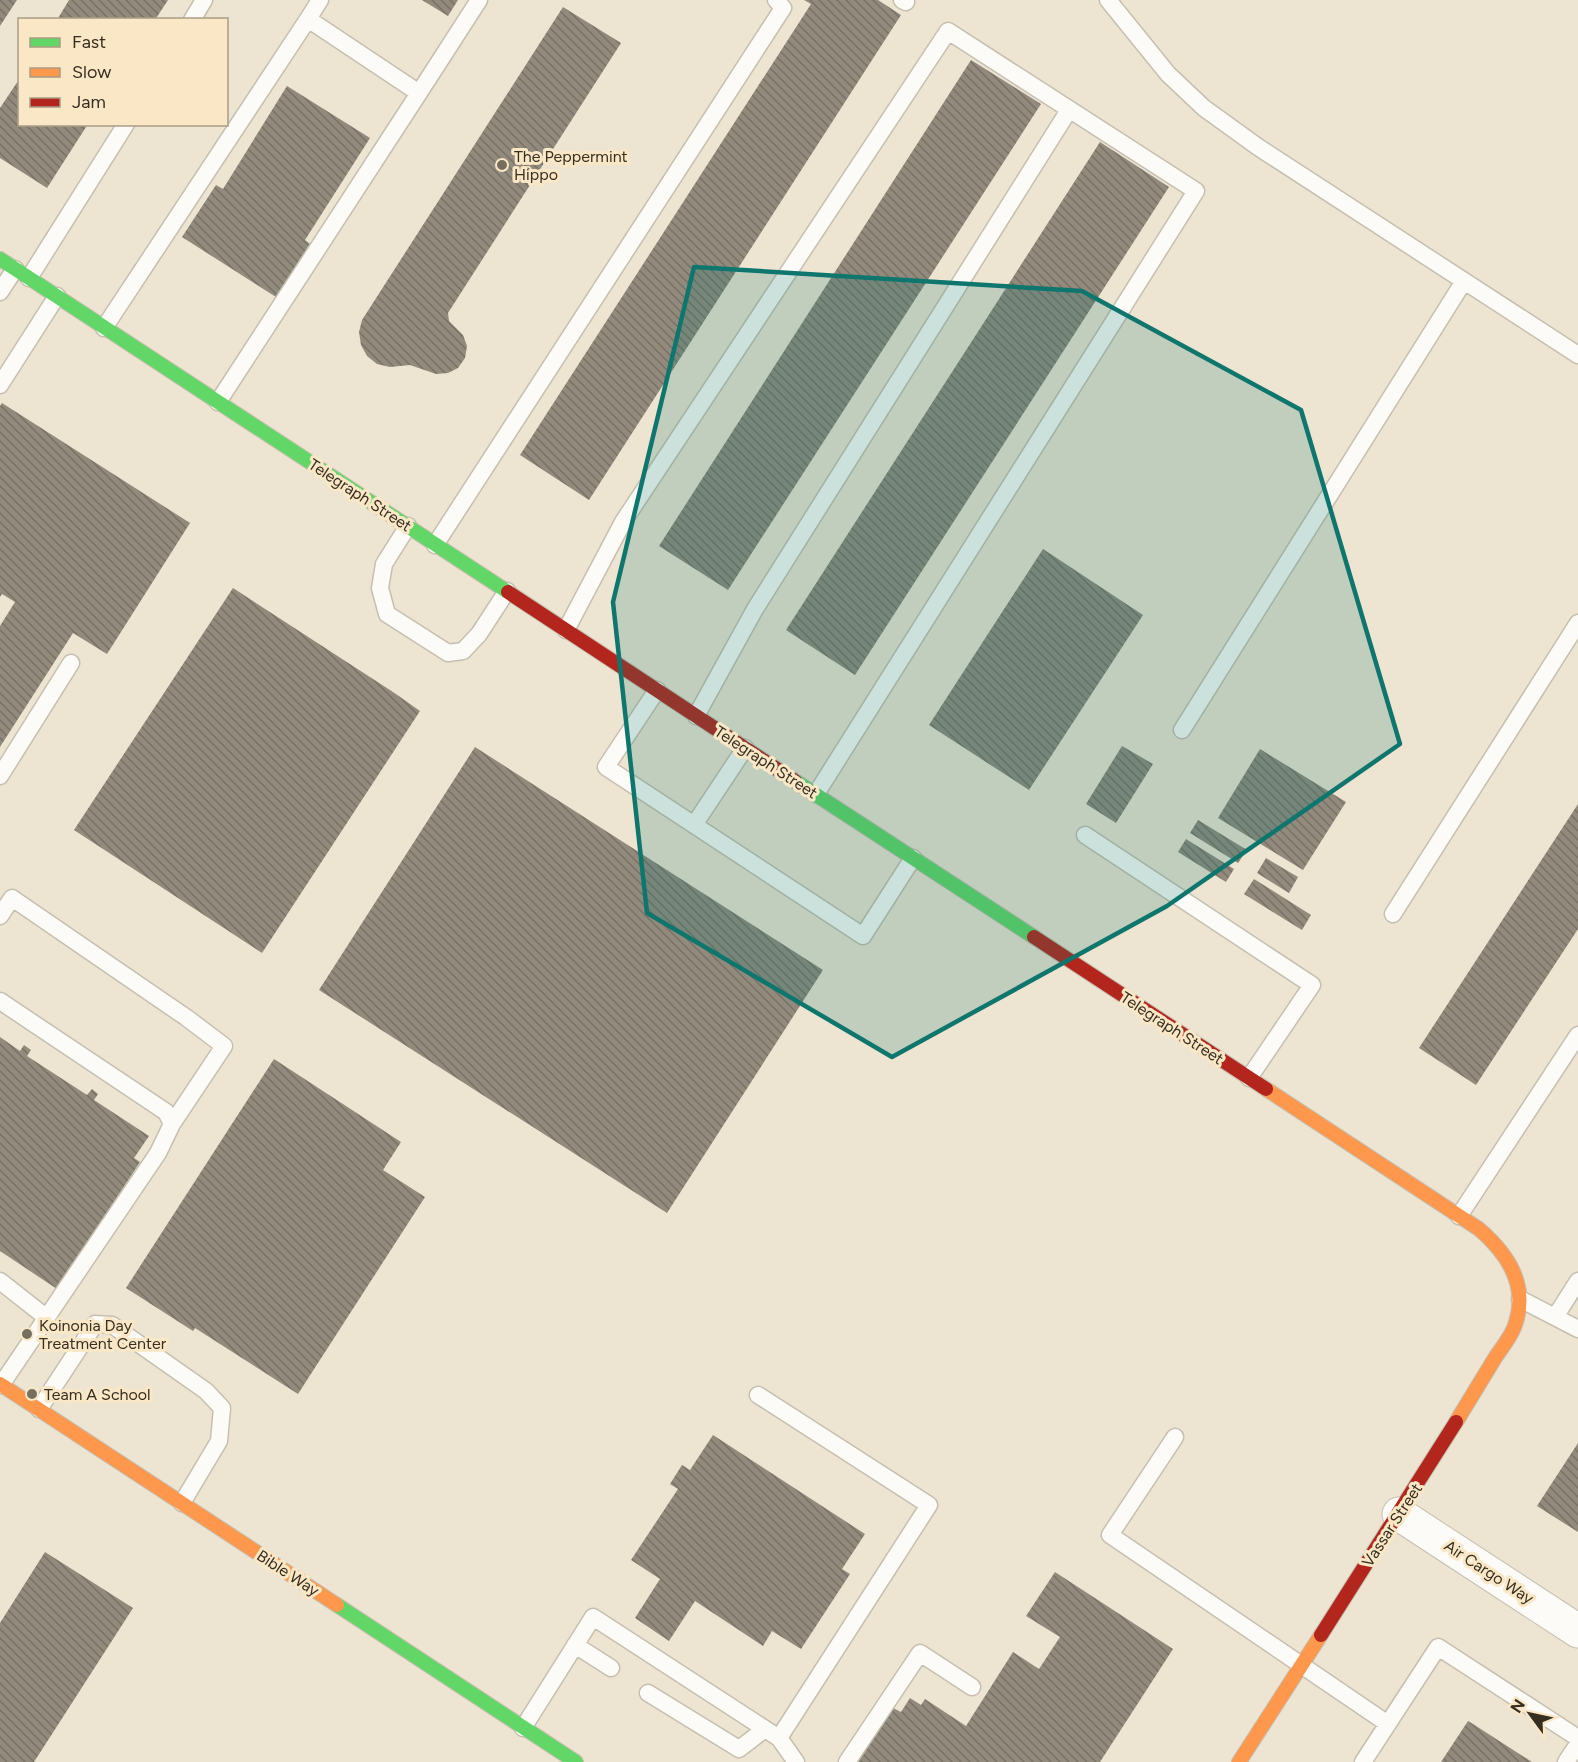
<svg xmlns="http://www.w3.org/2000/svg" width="1578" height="1762" viewBox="0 0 1578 1762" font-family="Figtree,sans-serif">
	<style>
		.building { fill: url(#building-back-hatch) }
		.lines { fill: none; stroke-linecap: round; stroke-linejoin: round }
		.lane-casing { stroke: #c6bfb0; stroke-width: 19 }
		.street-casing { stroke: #c6bfb0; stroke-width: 35 }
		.fast-casing { stroke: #c6bfb0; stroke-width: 16 }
		.slow-casing { stroke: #c6bfb0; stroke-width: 16 }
		.jam-casing { stroke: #c6bfb0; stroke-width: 16 }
		.lane { stroke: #fcfbf8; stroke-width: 16 }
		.street { stroke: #fcfbf8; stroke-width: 33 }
		.fast { stroke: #63d668; stroke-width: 14 }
		.slow { stroke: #ff974d; stroke-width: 14 }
		.jam { stroke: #b3261e; stroke-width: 14 }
		.marked { fill: #0f766e; fill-opacity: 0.2; stroke: #0f766e; stroke-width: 4.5; stroke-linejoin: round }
		.poi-dot { fill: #766e5f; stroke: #fae7c6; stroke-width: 2 }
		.labels { text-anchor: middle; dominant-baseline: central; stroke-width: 6; stroke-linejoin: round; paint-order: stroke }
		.poi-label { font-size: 16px; fill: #352e21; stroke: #fae7c6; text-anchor: start }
		.street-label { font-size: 16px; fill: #352e21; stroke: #fae7c6 }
	</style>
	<defs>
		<pattern id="building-back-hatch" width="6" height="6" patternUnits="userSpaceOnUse" patternTransform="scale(1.5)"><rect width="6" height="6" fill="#928a7d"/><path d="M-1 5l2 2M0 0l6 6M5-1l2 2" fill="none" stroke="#787166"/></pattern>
	</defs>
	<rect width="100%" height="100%" fill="#eee4d2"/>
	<path class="building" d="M 0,0 L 17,0 L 0,26 Z
		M 69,0 L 168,0 L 155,20 L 57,20 Z
		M 422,0 L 458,0 L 448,16 Z
		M 804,0 L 878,0 L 901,15 L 589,500 L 520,455 L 811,4 Z
		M 563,7 L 621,43 L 448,313 L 449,321 L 463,335 L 467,346 L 465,358 L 458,368 L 448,373 L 436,374 L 410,365 L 390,367 L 377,364 L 367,356 L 361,345 L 359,332 L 362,320 Z
		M 971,60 L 1041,104 L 728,590 L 659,546 Z
		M 20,78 L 20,124 L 88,124 L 47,188 L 0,158 L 0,108 Z
		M 287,86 L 370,138 L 305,240 L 310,244 L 276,297 L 182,237 L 216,185 L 223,189 Z
		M 1100,142 L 1169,187 L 855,675 L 786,630 Z
		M 2,403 L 190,523 L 107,654 L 73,633 L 0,747 L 0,626 L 15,602 L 2,594 L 0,597 L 0,406 Z
		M 1043,549 L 1143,615 L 1029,790 L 929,725 Z
		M 233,588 L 393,692 L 420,711 L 262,953 L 74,830 Z
		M 1122,746 L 1153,764 L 1116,823 L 1086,804 Z
		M 475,747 L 823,970 L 667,1213 L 319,990 Z
		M 1260,749 L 1346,802 L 1303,870 L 1218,818 Z
		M 1578,804 L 1578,929 L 1476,1085 L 1419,1048 Z
		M 1198,820 L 1247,850 L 1238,863 L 1190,833 Z
		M 1186,839 L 1234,869 L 1226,882 L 1178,852 Z
		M 1266,858 L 1298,877 L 1289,893 L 1257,873 Z
		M 1254,879 L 1311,915 L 1302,930 L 1244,894 Z
		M 0,1037 L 20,1051 L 24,1045 L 31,1050 L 27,1056 L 87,1095 L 92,1089 L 98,1094 L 94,1100 L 149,1136 L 134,1158 L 140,1162 L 57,1289 L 0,1251 Z
		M 274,1059 L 401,1142 L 383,1170 L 425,1197 L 298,1394 L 195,1328 L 193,1331 L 126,1288 Z
		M 713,1435 L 865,1534 L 842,1569 L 850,1574 L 801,1649 L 772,1631 L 763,1646 L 695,1601 L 669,1641 L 635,1618 L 660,1579 L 631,1560 L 678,1489 L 670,1484 L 682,1465 L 690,1470 Z
		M 1578,1443 L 1578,1532 L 1537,1506 Z
		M 45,1552 L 133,1608 L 34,1762 L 0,1762 L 0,1623 Z
		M 1055,1572 L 1173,1649 L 1100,1762 L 858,1762 L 893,1708 L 901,1712 L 910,1698 L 921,1705 L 925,1699 L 966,1726 L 1013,1652 L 1039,1669 L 1060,1637 L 1026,1616 Z
		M 1468,1721 L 1473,1724 L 1532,1762 L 1441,1762 Z"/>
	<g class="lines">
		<g class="lane-casing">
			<path id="lane" d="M 902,0 L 906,2
				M 1108,0 L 1168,74 L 1204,108 L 1258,147 L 1578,355
				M 308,19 L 320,0
				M 192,20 L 204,0
				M 419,93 L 479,0
				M 29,278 L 126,124
				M 0,292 L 15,269
				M 104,328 L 308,19 L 419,93 L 218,402
				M 0,385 L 57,296
				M 408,526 L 384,564 L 380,588 L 387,614 L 448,653 L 463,651 L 479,634 L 507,591
				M 435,545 L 783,8 L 776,0
				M 566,630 L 623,522 L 948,31 L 1196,191 L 816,794
				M 657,690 L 606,767 L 863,936 L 913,858
				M 696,716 L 755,609 L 1069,110
				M 1182,730 L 1464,281
				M 0,776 L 71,663
				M 694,825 L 745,748
				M 1085,835 L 1312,985 L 1249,1078
				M 1393,914 L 1578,623
				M 0,916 L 12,898 L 187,1018 L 224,1046 L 172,1124
				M 0,1001 L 166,1112 L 172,1124 L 158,1153 L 1,1385
				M 1459,1216 L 1578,1035
				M 0,1281 L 47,1318
				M 1520,1299 L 1578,1329
				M 1555,1317 L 1578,1281
				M 758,1395 L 929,1505 L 779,1738
				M 39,1409 L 95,1324 L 112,1325 L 206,1391 L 222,1408 L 219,1441 L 182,1503
				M 1175,1437 L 1110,1535 L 1388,1724
				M 575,1645 L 611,1668
				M 648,1693 L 739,1749 L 765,1729
				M 523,1728 L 593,1617 L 779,1738 L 796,1762
				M 847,1762 L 920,1653 L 972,1687
				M 1363,1762 L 1438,1647 L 1578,1738
				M 1566,1762 L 1578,1744"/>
		</g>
		<g class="street-casing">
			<path id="street" d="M 1399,1514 L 1578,1631"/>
		</g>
		<g class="fast-casing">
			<path id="fast" d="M 0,259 L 508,592
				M 795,781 L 1034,937
				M 337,1605 L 576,1762"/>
		</g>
		<g class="slow-casing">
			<path id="slow" d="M 1266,1089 L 1479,1229 C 1507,1253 1528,1284 1516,1322 C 1513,1335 1502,1347 1495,1358 C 1482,1379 1469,1401 1456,1422
				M 0,1384 L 337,1605
				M 1239,1762 L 1321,1635"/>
		</g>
		<g class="jam-casing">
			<path id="jam" d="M 508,592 L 795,781
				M 1034,937 L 1266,1089
				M 1321,1635 L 1456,1422"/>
		</g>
		<use href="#lane" class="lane"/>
		<use href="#street" class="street"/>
		<use href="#fast" class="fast"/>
		<use href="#slow" class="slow"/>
		<use href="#jam" class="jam"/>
	</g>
	<path class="marked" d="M 694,267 L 1082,291 L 1301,410 L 1400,744 L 1167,906 L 892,1057 L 647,913 L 613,602 Z"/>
	<g class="poi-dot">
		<circle cx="502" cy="165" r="6"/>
		<circle cx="27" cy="1334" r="6"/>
		<circle cx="32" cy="1394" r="6"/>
	</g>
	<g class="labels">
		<g class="poi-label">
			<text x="514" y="156">The Peppermint<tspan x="514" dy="18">Hippo</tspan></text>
			<text x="39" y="1325">Koinonia Day<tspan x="39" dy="18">Treatment Center</tspan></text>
			<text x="44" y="1394">Team A School</text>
		</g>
		<g class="street-label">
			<text transform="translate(360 495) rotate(33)">Telegraph Street</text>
			<text transform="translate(766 762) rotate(33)">Telegraph Street</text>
			<text transform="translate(1172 1028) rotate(33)">Telegraph Street</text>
			<text transform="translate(1392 1525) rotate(-57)">Vassar Street</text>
			<text transform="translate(1489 1572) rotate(33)">Air Cargo Way</text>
			<text transform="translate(288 1573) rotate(33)">Bible Way</text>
		</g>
	</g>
	<rect x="18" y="18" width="210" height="108" fill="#fae7c6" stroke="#ab9d84" stroke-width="1.5"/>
	<rect x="30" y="38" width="30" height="9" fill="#63d668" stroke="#ab9d84" stroke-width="1.5"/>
	<text x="72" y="48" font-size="18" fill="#352e21">Fast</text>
	<rect x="30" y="68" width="30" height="9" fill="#ff974d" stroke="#ab9d84" stroke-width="1.5"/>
	<text x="72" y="78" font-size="18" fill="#352e21">Slow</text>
	<rect x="30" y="98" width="30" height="9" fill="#b3261e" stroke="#ab9d84" stroke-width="1.5"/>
	<text x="72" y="108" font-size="18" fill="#352e21">Jam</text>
	<g transform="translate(1530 1714) rotate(303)" stroke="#fae7c6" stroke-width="4.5" paint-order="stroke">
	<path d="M0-4.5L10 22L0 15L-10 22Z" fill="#352e21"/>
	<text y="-9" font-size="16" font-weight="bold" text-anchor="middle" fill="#352e21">N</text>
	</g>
</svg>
